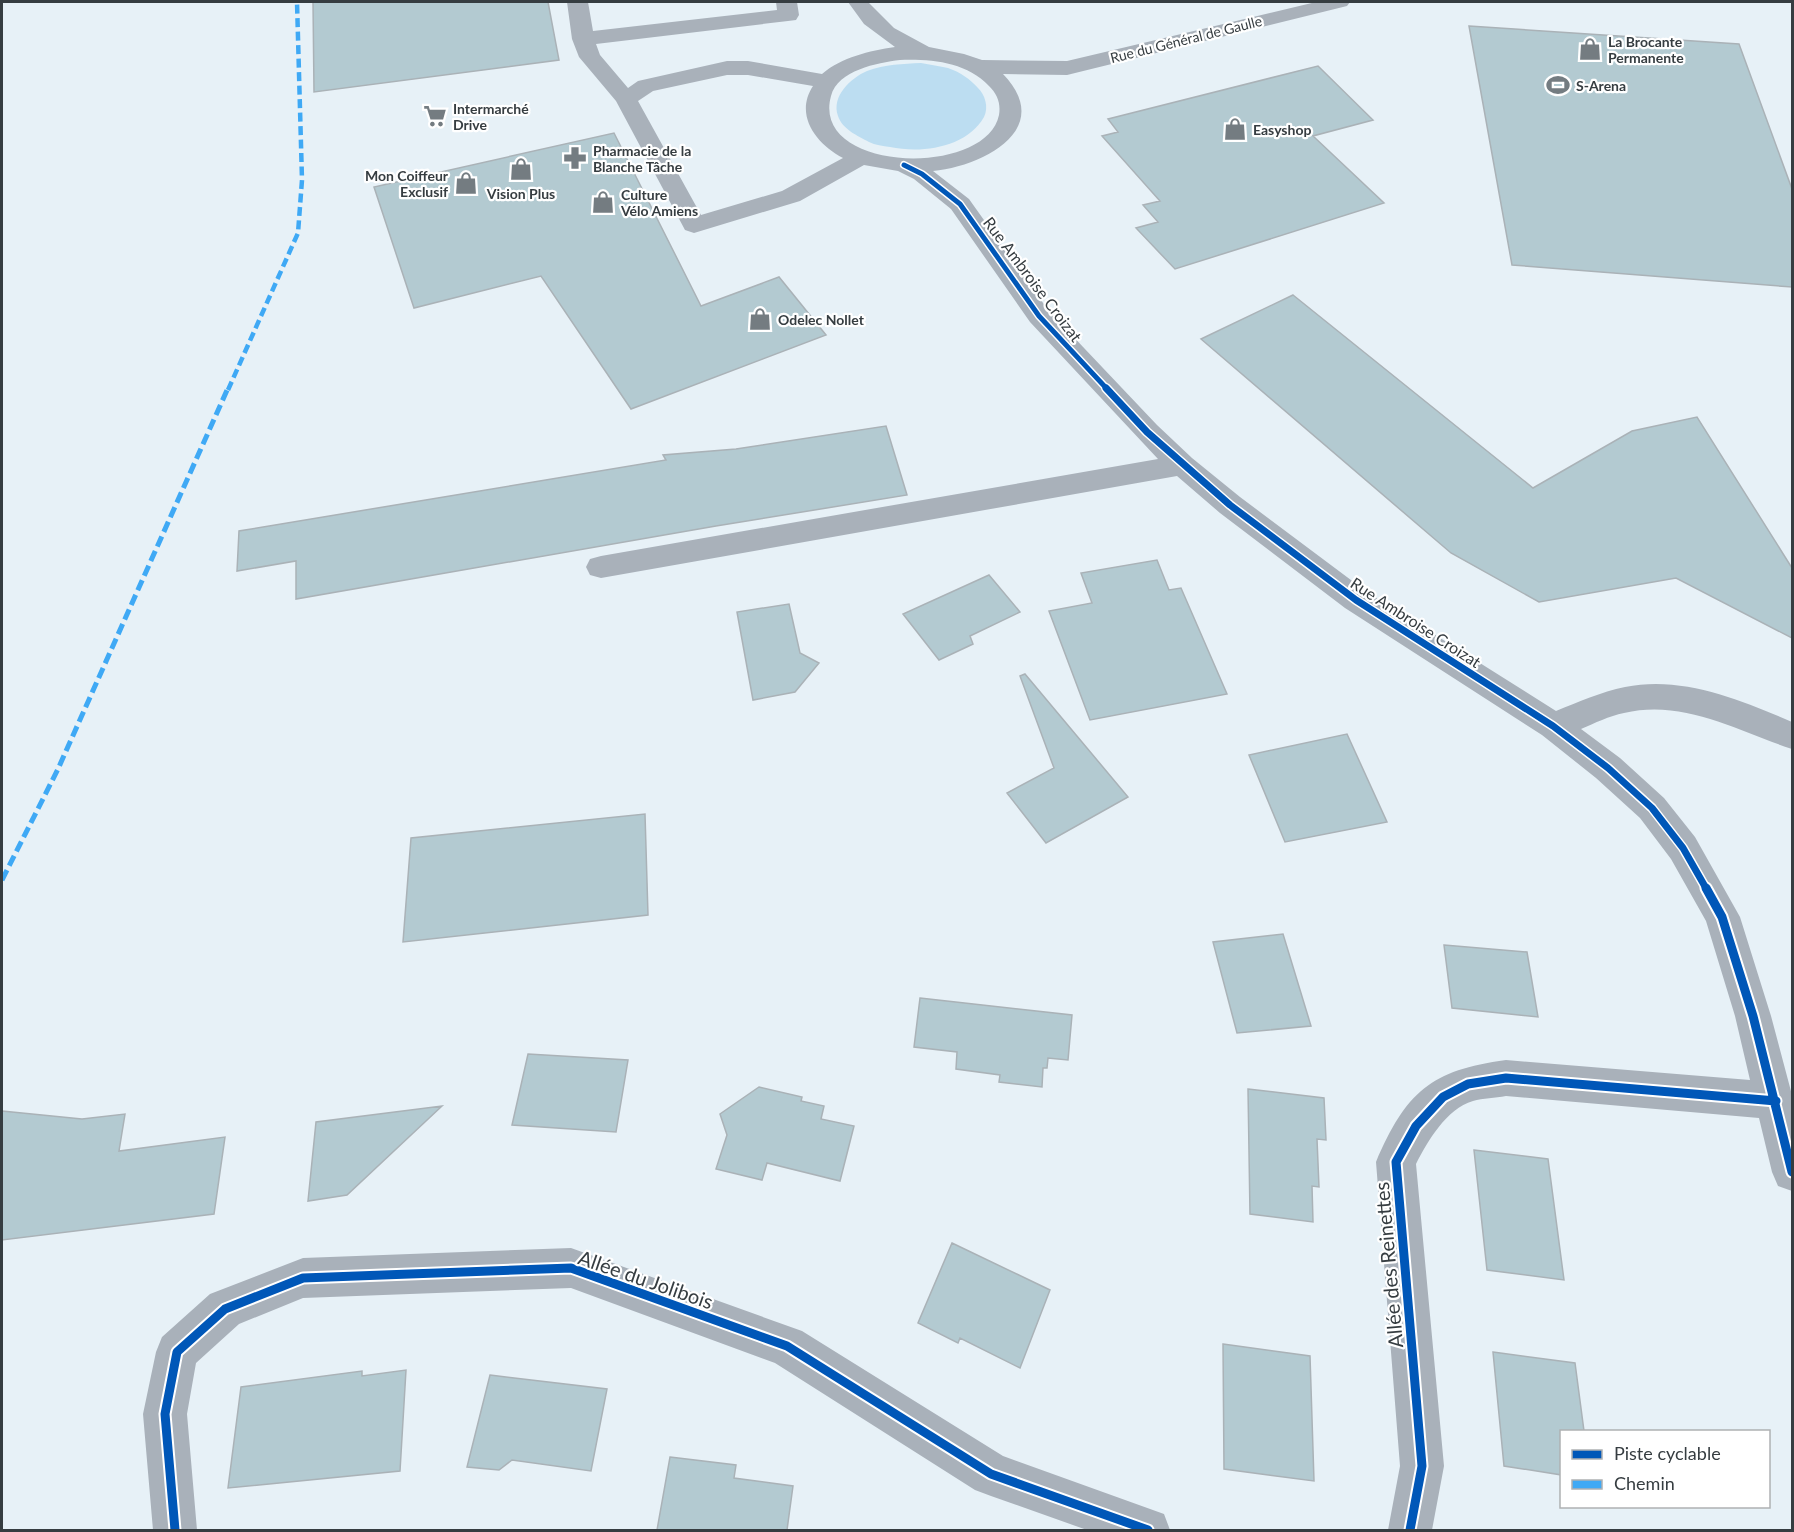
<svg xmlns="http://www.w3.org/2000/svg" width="1794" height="1532" viewBox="0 0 1794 1532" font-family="Lato,sans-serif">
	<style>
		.green { fill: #bcddf1 }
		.building { fill: #b3cad1; stroke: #aab2b7; stroke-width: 1.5 }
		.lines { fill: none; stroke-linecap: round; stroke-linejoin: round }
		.minor { fill: #a9b1ba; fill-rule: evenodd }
		.quiet-far1 { stroke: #3fa9f5; stroke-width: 4.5; stroke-dasharray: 9 4.5; stroke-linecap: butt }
		.quiet { stroke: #3fa9f5; stroke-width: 5; stroke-dasharray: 11 5; stroke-linecap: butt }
		.cycleway-far2-casing { stroke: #fff; stroke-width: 8 }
		.cycleway-far1-casing { stroke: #fff; stroke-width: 10 }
		.cycleway-casing { stroke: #fff; stroke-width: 13 }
		.cycleway-far2 { stroke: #0057b8; stroke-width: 5 }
		.cycleway-far1 { stroke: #0057b8; stroke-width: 7 }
		.cycleway { stroke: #0057b8; stroke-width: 9 }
		.labels { text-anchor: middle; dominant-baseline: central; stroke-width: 4.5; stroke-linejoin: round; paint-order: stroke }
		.far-street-label { font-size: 14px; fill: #363d41; stroke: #fff }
		.far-poi-label { font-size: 14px; font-weight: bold; fill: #363d41; stroke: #fff; text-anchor: start }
		.street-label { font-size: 16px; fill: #363d41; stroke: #fff }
		.near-street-label { font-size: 20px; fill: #363d41; stroke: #fff }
	</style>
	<rect width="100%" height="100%" fill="#e7f1f7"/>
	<path class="green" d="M 921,63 C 930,65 940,66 948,68 C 960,72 970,79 978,88 C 985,95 989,107 984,117 C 967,147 923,154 890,147 C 883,146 875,145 869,142 C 858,136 842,129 838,116 C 831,96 851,78 867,71 C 885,64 903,64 921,63 Z"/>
	<path class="building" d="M 313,2 L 548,2 L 559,60 L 314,92 Z
		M 1469,26 L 1739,44 L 1792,189 L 1792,287 L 1512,265 Z
		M 1318,66 L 1373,120 L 1313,136 L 1384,203 L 1175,269 L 1136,228 L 1158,222 L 1143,205 L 1160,201 L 1102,136 L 1118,132 L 1108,119 Z
		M 614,133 L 701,306 L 779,277 L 826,335 L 631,409 L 541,276 L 414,308 L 374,187 Z
		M 1293,295 L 1533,488 L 1632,431 L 1697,417 L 1792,568 L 1792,638 L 1676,578 L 1539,602 L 1451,553 L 1201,339 Z
		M 886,426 L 907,495 L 716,526 L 296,599 L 296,561 L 237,571 L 239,531 L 666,460 L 663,455 L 736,449 Z
		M 1157,560 L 1169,590 L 1181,588 L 1227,694 L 1090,720 L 1049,611 L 1092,603 L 1081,573 Z
		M 989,575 L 1020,612 L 970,636 L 973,644 L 939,660 L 903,614 Z
		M 789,604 L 800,653 L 819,663 L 795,692 L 753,700 L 737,612 Z
		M 1025,674 L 1128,797 L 1046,843 L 1007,793 L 1054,768 L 1020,676 Z
		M 1347,734 L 1387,822 L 1285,842 L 1249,755 Z
		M 645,814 L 648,915 L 403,942 L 411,838 Z
		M 1283,934 L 1311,1026 L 1237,1033 L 1213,942 Z
		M 1444,945 L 1527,952 L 1538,1017 L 1452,1008 Z
		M 920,998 L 1072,1015 L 1068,1060 L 1048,1058 L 1047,1068 L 1043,1068 L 1042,1087 L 999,1082 L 1000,1075 L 956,1069 L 957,1052 L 914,1047 Z
		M 528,1054 L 628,1060 L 616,1132 L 512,1125 Z
		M 759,1087 L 802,1097 L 801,1101 L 824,1106 L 821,1119 L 854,1126 L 840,1181 L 767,1163 L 762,1180 L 716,1169 L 727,1135 L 720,1114 Z
		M 1248,1089 L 1324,1098 L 1326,1140 L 1317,1139 L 1319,1187 L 1312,1186 L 1313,1222 L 1250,1214 Z
		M 442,1106 L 347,1195 L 308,1201 L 316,1122 Z
		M 2,1111 L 82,1119 L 125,1114 L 119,1151 L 225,1137 L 214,1214 L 2,1240 Z
		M 1474,1150 L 1548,1159 L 1564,1280 L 1487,1270 Z
		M 952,1243 L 1050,1290 L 1020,1368 L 960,1338 L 958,1343 L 918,1323 Z
		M 1223,1344 L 1310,1356 L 1314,1481 L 1224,1469 Z
		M 1493,1352 L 1575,1363 L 1584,1431 L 1562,1431 L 1562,1475 L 1504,1466 Z
		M 406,1370 L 400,1471 L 228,1488 L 241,1387 L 362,1371 L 362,1376 Z
		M 490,1375 L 607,1389 L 591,1471 L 512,1460 L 499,1470 L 467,1467 Z
		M 670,1457 L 736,1465 L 734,1478 L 793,1486 L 787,1530 L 657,1530 Z"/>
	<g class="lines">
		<path class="minor" d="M 567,2 L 588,2 L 593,31 L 777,10 L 776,2 L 797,2 L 799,15 L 796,20 L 788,21 L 596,44 L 600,55 L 628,88 L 638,81 L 727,61 L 748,61 L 822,74 C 842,57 869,51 895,47 L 864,24 L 848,2 L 868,2 L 894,28 L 929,47 L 964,54 L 982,60 L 1067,61 L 1316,2 L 1350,2 L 1347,6 L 1067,75 L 1003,74 C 1056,129 983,166 933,171 L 969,199 L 1048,310 L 1157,425 L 1192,458 L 1240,497 L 1367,592 L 1556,711 C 1578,702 1601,692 1625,687 C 1682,675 1741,700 1792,722 L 1792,749 C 1737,731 1684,699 1624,713 C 1609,716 1595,723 1581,729 L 1620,758 L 1664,798 L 1695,837 L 1740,917 L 1771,1016 L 1792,1095 L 1792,1191 L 1778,1186 L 1772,1172 L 1759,1118 L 1506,1096 C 1495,1098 1483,1098 1473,1101 C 1446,1109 1428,1141 1416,1164 L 1444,1466 L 1432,1530 L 1388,1530 L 1400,1466 L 1376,1162 C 1406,1092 1431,1070 1506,1060 L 1750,1080 L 1735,1016 L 1706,921 L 1671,859 L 1640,818 L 1596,778 L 1542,735 L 1345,608 L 1220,513 L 1177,476 L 601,578 L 590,575 L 586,567 L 590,559 L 601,556 L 1158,459 L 1030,322 L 951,209 L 914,179 L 898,171 L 864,165 L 800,201 L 694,233 L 685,230 L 616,101 L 579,57 L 572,39 ZM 900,60 C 932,59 966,62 989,86 C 997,94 1001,103 999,115 C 986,178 810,173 831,96 C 838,70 877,63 900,60 ZM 727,75 L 748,75 L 813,86 C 794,115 816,144 843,158 L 782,191 L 701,215 L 638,101 L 653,91 Z
			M 571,1248 L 802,1331 L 1003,1456 L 1164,1514 L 1170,1530 L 1087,1530 L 991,1496 L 975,1490 L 775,1363 L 571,1288 L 303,1298 L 239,1324 L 196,1363 L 187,1414 L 197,1530 L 153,1530 L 143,1414 L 156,1352 L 162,1337 L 210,1294 L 303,1258 Z"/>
		<path class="quiet-far1" d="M 228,390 L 298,233 L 302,180 L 297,2"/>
		<path class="quiet" d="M 2,880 L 58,769 L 228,388"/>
		<g class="cycleway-far2-casing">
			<path id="cycleway-far2" d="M 904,165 L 922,174 L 960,204 L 1039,316 L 1108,390"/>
		</g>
		<g class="cycleway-far1-casing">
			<path id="cycleway-far1" d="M 1106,388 L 1147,432 L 1230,505 L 1356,600 L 1553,726 L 1608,768 L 1652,808 L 1683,848 L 1707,890"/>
		</g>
		<g class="cycleway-casing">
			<path id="cycleway" d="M 1706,888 L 1722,917 L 1753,1016 L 1792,1172
				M 175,1530 L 165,1414 L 177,1352 L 225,1309 L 303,1278 L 571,1268 L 787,1346 L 991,1474 L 1148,1530
				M 1410,1530 L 1422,1466 L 1396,1162 L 1416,1126 L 1443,1097 L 1468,1084 L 1506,1078 L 1776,1101"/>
		</g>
		<use href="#cycleway-far2" class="cycleway-far2"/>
		<use href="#cycleway-far1" class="cycleway-far1"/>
		<use href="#cycleway" class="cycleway"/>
	</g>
	<defs>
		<g id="shop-bare" transform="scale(1.8)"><path d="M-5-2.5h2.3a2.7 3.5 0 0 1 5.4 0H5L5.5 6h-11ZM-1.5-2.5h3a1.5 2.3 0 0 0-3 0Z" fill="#747c81" stroke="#fff" stroke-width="2.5" paint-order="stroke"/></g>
		<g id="stadium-bare" transform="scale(1.8)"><path d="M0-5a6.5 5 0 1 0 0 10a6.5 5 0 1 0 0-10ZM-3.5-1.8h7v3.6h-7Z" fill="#747c81" stroke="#fff" stroke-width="2.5" paint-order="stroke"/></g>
		<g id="supermarket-bare" transform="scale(1.8)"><path d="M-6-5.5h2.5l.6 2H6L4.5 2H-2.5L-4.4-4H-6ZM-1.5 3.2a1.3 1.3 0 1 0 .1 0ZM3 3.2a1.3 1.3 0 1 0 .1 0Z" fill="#747c81" stroke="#fff" stroke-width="2.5" paint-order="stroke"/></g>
		<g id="pharmacy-bare" transform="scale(1.8)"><path d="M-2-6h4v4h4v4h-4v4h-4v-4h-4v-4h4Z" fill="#747c81" stroke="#fff" stroke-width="2.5" paint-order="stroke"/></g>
	</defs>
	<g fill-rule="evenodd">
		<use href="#shop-bare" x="1590" y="49"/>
		<use href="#stadium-bare" x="1558" y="85"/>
		<use href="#supermarket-bare" x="435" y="116"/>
		<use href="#shop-bare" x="1235" y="129"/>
		<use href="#pharmacy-bare" x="575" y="158"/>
		<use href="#shop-bare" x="521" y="169"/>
		<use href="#shop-bare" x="466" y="183"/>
		<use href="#shop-bare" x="603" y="202"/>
		<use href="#shop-bare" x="760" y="319"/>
	</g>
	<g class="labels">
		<g class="far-street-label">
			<text transform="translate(1186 39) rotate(-14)">Rue du Général de Gaulle</text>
		</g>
		<g class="far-poi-label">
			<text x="1608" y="41">La Brocante<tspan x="1608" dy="16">Permanente</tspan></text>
			<text x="1576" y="85">S-Arena</text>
			<text x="453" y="108">Intermarché<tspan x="453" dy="16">Drive</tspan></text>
			<text x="1253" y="129">Easyshop</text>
			<text x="593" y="150">Pharmacie de la<tspan x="593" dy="16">Blanche Tâche</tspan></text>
			<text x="448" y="175" text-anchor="end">Mon Coiffeur<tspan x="448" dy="16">Exclusif</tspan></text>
			<text x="521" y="193" text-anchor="middle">Vision Plus</text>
			<text x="621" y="194">Culture<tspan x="621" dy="16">Vélo Amiens</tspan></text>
			<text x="778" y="319">Odelec Nollet</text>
		</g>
		<g class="street-label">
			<text transform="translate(1033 279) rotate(53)">Rue Ambroise Croizat</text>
			<text transform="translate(1416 622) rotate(33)">Rue Ambroise Croizat</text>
		</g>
		<g class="near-street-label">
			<text transform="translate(1388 1265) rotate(-95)">Allée des Reinettes</text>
			<text transform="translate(646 1279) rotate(19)">Allée du Jolibois</text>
		</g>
	</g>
	<rect width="1794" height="1532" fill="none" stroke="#363d41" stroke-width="6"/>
	<rect x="1560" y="1430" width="210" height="78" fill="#ffffff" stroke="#afb1b3" stroke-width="1.5"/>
	<rect x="1572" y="1450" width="30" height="9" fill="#0057b8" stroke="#afb1b3" stroke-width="1.5"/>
	<text x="1614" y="1460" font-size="18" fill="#363d41">Piste cyclable</text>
	<rect x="1572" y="1480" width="30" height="9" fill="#3fa9f5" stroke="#afb1b3" stroke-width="1.5"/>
	<text x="1614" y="1490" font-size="18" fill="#363d41">Chemin</text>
</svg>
